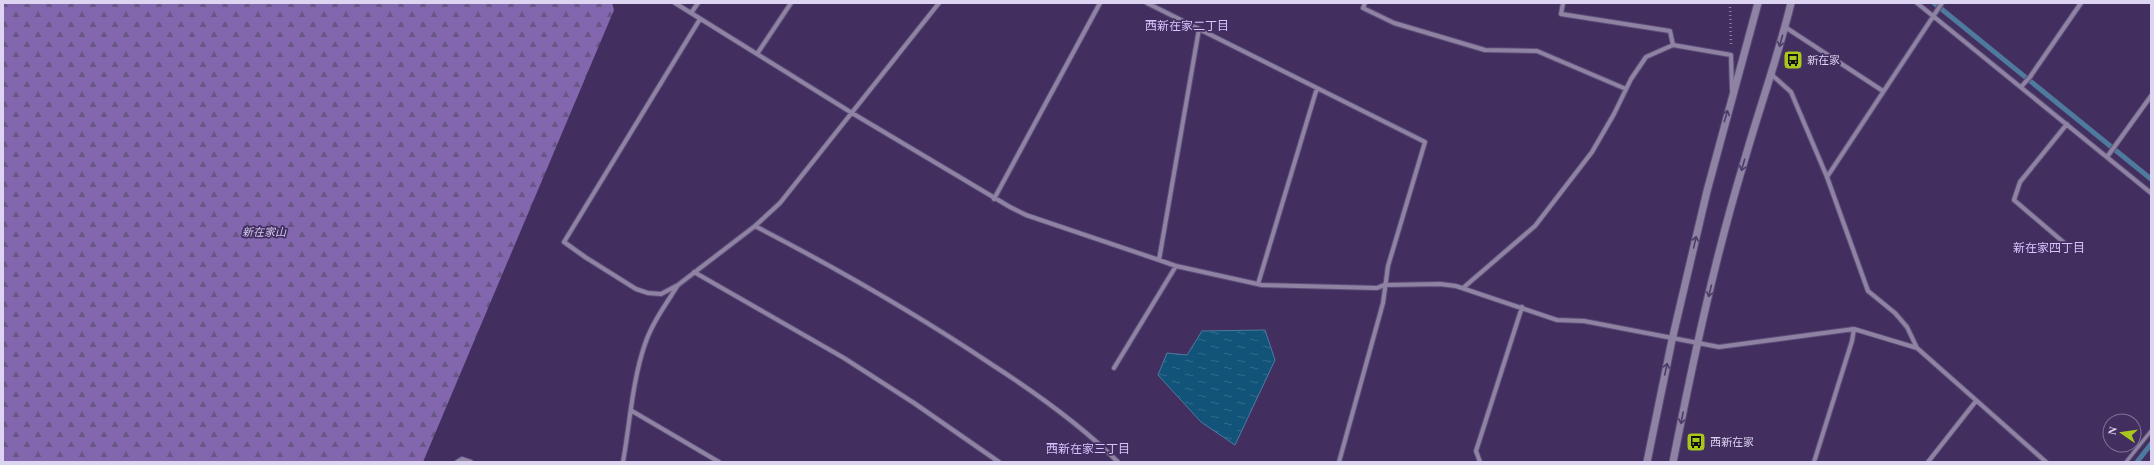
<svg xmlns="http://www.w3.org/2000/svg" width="2154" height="465" viewBox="0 0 2154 465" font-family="'Times New Roman','Noto Sans JP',serif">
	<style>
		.forest { fill: url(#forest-firs) }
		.water { fill: url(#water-ripples); stroke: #4e7a9d }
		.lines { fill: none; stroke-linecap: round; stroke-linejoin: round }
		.stream { stroke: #4e7a9d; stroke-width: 5 }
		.service-casing { stroke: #5e4d79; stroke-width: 5 }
		.minor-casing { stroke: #5e4d79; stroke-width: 6 }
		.tertiary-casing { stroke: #5e4d79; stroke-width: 9 }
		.path { stroke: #8a7ca3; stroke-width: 2.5; stroke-dasharray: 1 3; stroke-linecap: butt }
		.service { stroke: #8e83a3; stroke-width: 3 }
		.minor { stroke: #8e83a3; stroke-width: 4 }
		.tertiary { stroke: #8e83a3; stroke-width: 7 }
		.oneway { stroke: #4d3c69 }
		.labels { text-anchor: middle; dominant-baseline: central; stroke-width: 3.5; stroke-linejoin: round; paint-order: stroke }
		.poi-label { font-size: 11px; fill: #ddd4f1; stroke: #422f5f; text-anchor: start }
		.park-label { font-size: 11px; font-style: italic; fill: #d8cbf3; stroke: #422f5f }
		.neighbourhood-label { font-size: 12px; fill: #d7c3fd; stroke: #422f5f }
	</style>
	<defs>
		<pattern id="forest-firs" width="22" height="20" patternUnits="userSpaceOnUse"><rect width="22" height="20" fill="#8267af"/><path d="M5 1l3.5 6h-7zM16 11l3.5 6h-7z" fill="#685786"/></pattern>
		<pattern id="water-ripples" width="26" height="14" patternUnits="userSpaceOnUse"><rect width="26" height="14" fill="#115379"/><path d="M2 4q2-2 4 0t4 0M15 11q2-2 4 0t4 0" fill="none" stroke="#336b8c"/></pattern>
	</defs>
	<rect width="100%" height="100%" fill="#422f5f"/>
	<path class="forest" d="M 3,3 L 612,3 L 614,10 L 423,462 L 3,462 Z"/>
	<path class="water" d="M 1265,330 L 1275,360 L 1235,445 L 1201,422 L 1158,375 L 1167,353 L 1187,355 L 1202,331 Z"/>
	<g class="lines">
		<path class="stream" d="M 1934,3 L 2151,179
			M 2137,462 L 2151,444"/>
		<g class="service-casing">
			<path id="service" d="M 2126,462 L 2151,431"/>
		</g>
		<g class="minor-casing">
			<path id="minor" d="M 675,3 L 852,113 L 1010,207 L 1026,215 L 1159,260 L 1176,266 L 1262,285 L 1377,288 L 1384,285 L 1440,284 L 1456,286 L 1557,320 L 1584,321 L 1719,347 L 1854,329 L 1917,348 L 2046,462
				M 1147,3 L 1425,142 L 1388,266 L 1383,303 L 1339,462
				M 1365,3 L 1363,8 L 1394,23 L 1485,50 L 1537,51 L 1626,89
				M 1563,3 L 1561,14 L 1670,31 L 1673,45
				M 1917,3 L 2151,193
				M 691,13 L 698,3
				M 700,19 L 564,242 L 585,257 L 636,289 L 648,293 L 661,294 L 678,285 L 755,226 L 780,203 L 939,3
				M 1785,27 L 1883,91
				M 757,54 L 791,3
				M 1772,75 L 1791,92 L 1827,177 L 1868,291 L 1895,313 L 1907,327 L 1917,348
				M 2021,87 L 2030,77 L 2081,3
				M 2067,124 L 2020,182 L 2014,200 L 2068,246
				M 2107,157 L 2151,96
				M 1827,177 L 1942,3
				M 994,199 L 1100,3
				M 755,226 C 836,268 915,313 991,364 C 1036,393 1080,424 1118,462
				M 1159,260 L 1199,29
				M 694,272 L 844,358 L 914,403 L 999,462
				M 1258,284 L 1317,88
				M 1463,288 L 1535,226 L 1592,152 L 1614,114 L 1631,79 L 1646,57 L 1673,45 L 1731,55 L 1732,90
				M 1114,368 L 1176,266
				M 632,411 L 719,462
				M 457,462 L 462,459 L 471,462
				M 623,462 C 630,423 632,382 645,344 C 652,323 666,304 678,285
				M 1480,462 L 1476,451 L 1522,307
				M 1814,462 L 1852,341 L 1854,329
				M 1928,462 L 1976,401"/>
		</g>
		<g class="tertiary-casing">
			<path id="tertiary" d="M 1647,462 L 1672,340 L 1707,191 L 1758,3
				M 1673,462 C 1693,361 1714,261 1744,162 C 1759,109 1778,57 1791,3"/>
		</g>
		<path class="path" d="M 1730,3 L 1731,45"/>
		<use href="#service" class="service"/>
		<use href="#minor" class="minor"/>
		<use href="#tertiary" class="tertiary"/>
	</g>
	<defs><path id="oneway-shaft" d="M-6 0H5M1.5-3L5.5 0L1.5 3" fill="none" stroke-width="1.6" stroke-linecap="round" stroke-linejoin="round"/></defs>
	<g class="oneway">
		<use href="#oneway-shaft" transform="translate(1781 41) rotate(105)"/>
		<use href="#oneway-shaft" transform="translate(1726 116) rotate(-74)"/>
		<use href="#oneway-shaft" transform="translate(1743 165) rotate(106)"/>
		<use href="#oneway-shaft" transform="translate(1695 242) rotate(-77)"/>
		<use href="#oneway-shaft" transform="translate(1710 291) rotate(104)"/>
		<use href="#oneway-shaft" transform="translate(1666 369) rotate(-78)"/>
		<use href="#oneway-shaft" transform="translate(1682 418) rotate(101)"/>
	</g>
	<defs>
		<g id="bus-square" transform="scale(1)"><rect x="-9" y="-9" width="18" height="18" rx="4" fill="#a9c71a" stroke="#422f5f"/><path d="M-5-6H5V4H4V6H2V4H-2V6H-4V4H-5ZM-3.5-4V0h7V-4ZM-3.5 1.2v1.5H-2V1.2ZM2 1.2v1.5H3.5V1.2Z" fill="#111"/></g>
	</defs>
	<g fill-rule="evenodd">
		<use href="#bus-square" x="1793" y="60"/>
		<use href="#bus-square" x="1696" y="442"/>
	</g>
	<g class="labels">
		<g class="poi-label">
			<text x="1807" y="60">新在家</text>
			<text x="1710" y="442">西新在家</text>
		</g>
		<g class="park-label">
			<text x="264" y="232">新在家山</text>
		</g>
		<g class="neighbourhood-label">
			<text x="1187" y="26">西新在家二丁目</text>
			<text x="2049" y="248">新在家四丁目</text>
			<text x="1088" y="449">西新在家三丁目</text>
		</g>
	</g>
	<rect width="2154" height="465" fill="none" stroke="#ddd4f1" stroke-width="8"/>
	<g transform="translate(2122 433) rotate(283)"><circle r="19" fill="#422f5f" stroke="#807199"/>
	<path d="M0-3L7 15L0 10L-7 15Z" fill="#a9c71a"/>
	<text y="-6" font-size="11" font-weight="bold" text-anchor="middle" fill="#ddd4f1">N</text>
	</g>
</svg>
